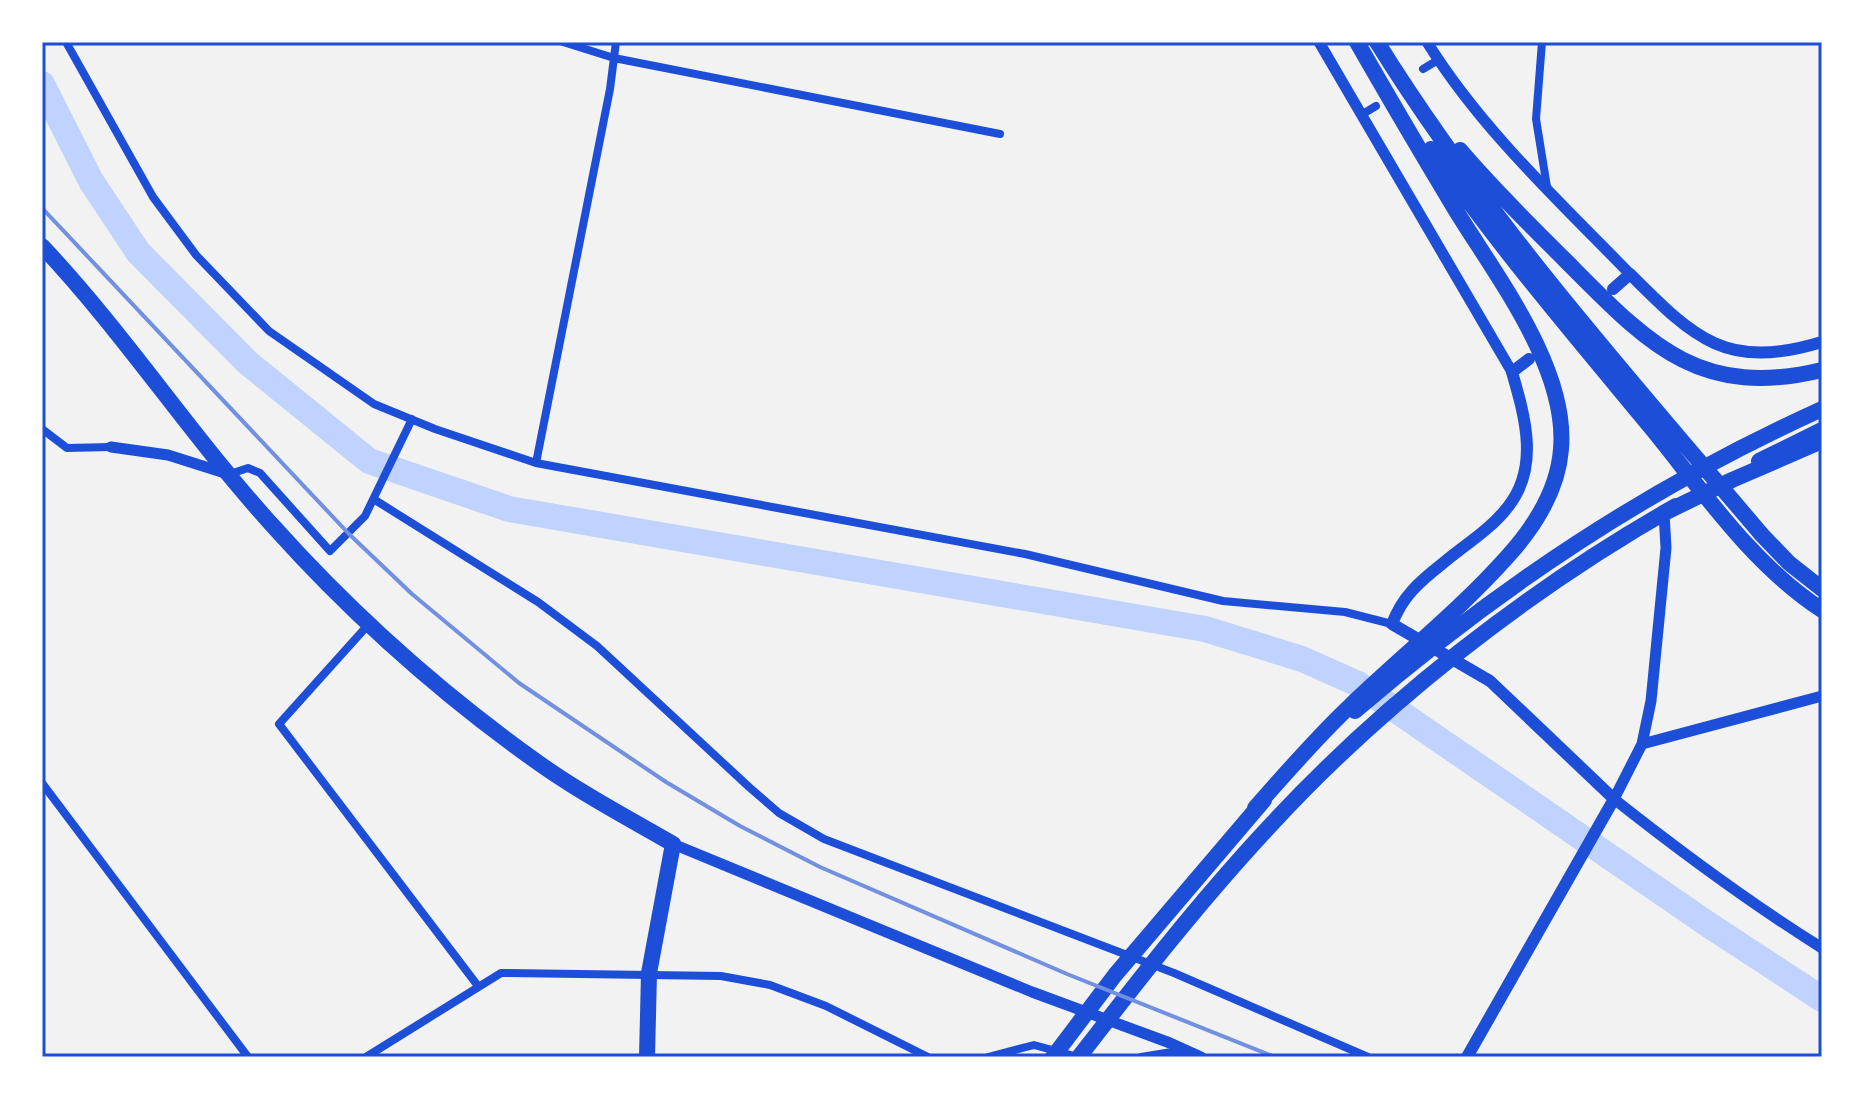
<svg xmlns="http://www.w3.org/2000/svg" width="1864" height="1099" viewBox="0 0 1864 1099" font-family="Georgia,serif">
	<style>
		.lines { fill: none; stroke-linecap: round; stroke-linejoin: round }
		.river { stroke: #bfd3fe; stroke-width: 26 }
		.minor { stroke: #1d4ed8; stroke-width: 8 }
		.tertiary { stroke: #1d4ed8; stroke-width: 11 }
		.secondary { stroke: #1d4ed8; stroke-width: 12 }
		.trunk { stroke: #1d4ed8; stroke-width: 16 }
		.motorway { stroke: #1d4ed8; stroke-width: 16 }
		.rail { stroke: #7290e2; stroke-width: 4 }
		.neatline { fill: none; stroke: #1d4ed8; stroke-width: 3 }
	</style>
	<rect width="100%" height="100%" fill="#f2f2f2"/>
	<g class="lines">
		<path class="river" d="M 42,84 L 91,181 L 138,252 L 247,362 L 369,461 L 509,509 L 1205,629 L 1302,659 L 1358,684 L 1709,925 L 1822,999"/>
		<path class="minor" d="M 66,42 L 153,197 L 196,255 L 269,331 L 374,404 L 435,429 L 536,463 L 1025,554 L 1223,601 L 1345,612 L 1392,624
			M 563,42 L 614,58 L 1000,134
			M 1542,42 L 1536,119 L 1547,187
			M 1423,69 L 1438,60
			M 1361,115 L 1376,106
			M 42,429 L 67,448 L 111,447
			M 536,463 L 610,89 L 616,42
			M 230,474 L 248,468 L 260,473 L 330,551 L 365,516 L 412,419
			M 375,500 L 538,602 L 597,646 L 749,787 L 779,813 L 824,839 L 1174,973 L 1368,1057
			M 368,625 L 279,724 L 478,986
			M 42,783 L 248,1057
			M 366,1057 L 501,973 L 721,976 L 770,985 L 826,1006 L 928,1057
			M 988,1057 L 1034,1045 L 1078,1057
			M 1141,1057 L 1184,1050"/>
		<path class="tertiary" d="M 1319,42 L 1512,372
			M 1427,42 C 1481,129 1559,201 1630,274
			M 111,447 L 168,455 L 228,474
			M 1664,513 L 1666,548 L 1651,701 L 1642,744 L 1614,799 C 1681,852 1750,903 1822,948
			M 1642,744 L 1822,696
			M 673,844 L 1032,992 L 1170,1043 L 1201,1057"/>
		<path class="secondary" d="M 1613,289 L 1630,274 C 1694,338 1726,371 1822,342
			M 1467,1057 L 1614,799 L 1490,681 L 1392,624 C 1402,597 1419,582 1442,564 C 1463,546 1490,530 1507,508 C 1540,468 1525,417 1512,372 L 1529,359"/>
		<path class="trunk" d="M 42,246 C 125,334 191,436 273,526 C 351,613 438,691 533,759 C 577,791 626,817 673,844 L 649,973 L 647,1057
			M 1759,461 L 1822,430
			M 1355,711 C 1499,587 1649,487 1822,409
			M 1053,1057 L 1115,975 L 1264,800
			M 1079,1057 C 1140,978 1200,901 1268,828 C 1382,704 1529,589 1676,506"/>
		<path class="motorway" d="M 1377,42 C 1487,219 1627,376 1762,535 L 1789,563 L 1822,589
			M 1431,149 C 1499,247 1577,338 1653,430 C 1704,493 1753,565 1822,610
			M 1460,150 C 1493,189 1530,225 1565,260 C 1647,342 1697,400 1822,370
			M 1664,513 L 1732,480 L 1822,441
			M 1255,808 C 1286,773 1316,738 1350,706 C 1402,656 1460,610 1508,556 C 1535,526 1558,490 1561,449 C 1568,368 1496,276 1455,209 C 1422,154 1389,98 1357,42"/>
		<path class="rail" d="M 42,208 L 349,534 L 412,594 L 519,683 L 666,782 L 740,826 L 820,867 L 1067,974 L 1275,1057"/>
	</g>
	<rect width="1864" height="1099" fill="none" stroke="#ffffff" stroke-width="88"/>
	<rect x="44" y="44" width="1776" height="1011" class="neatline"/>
</svg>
